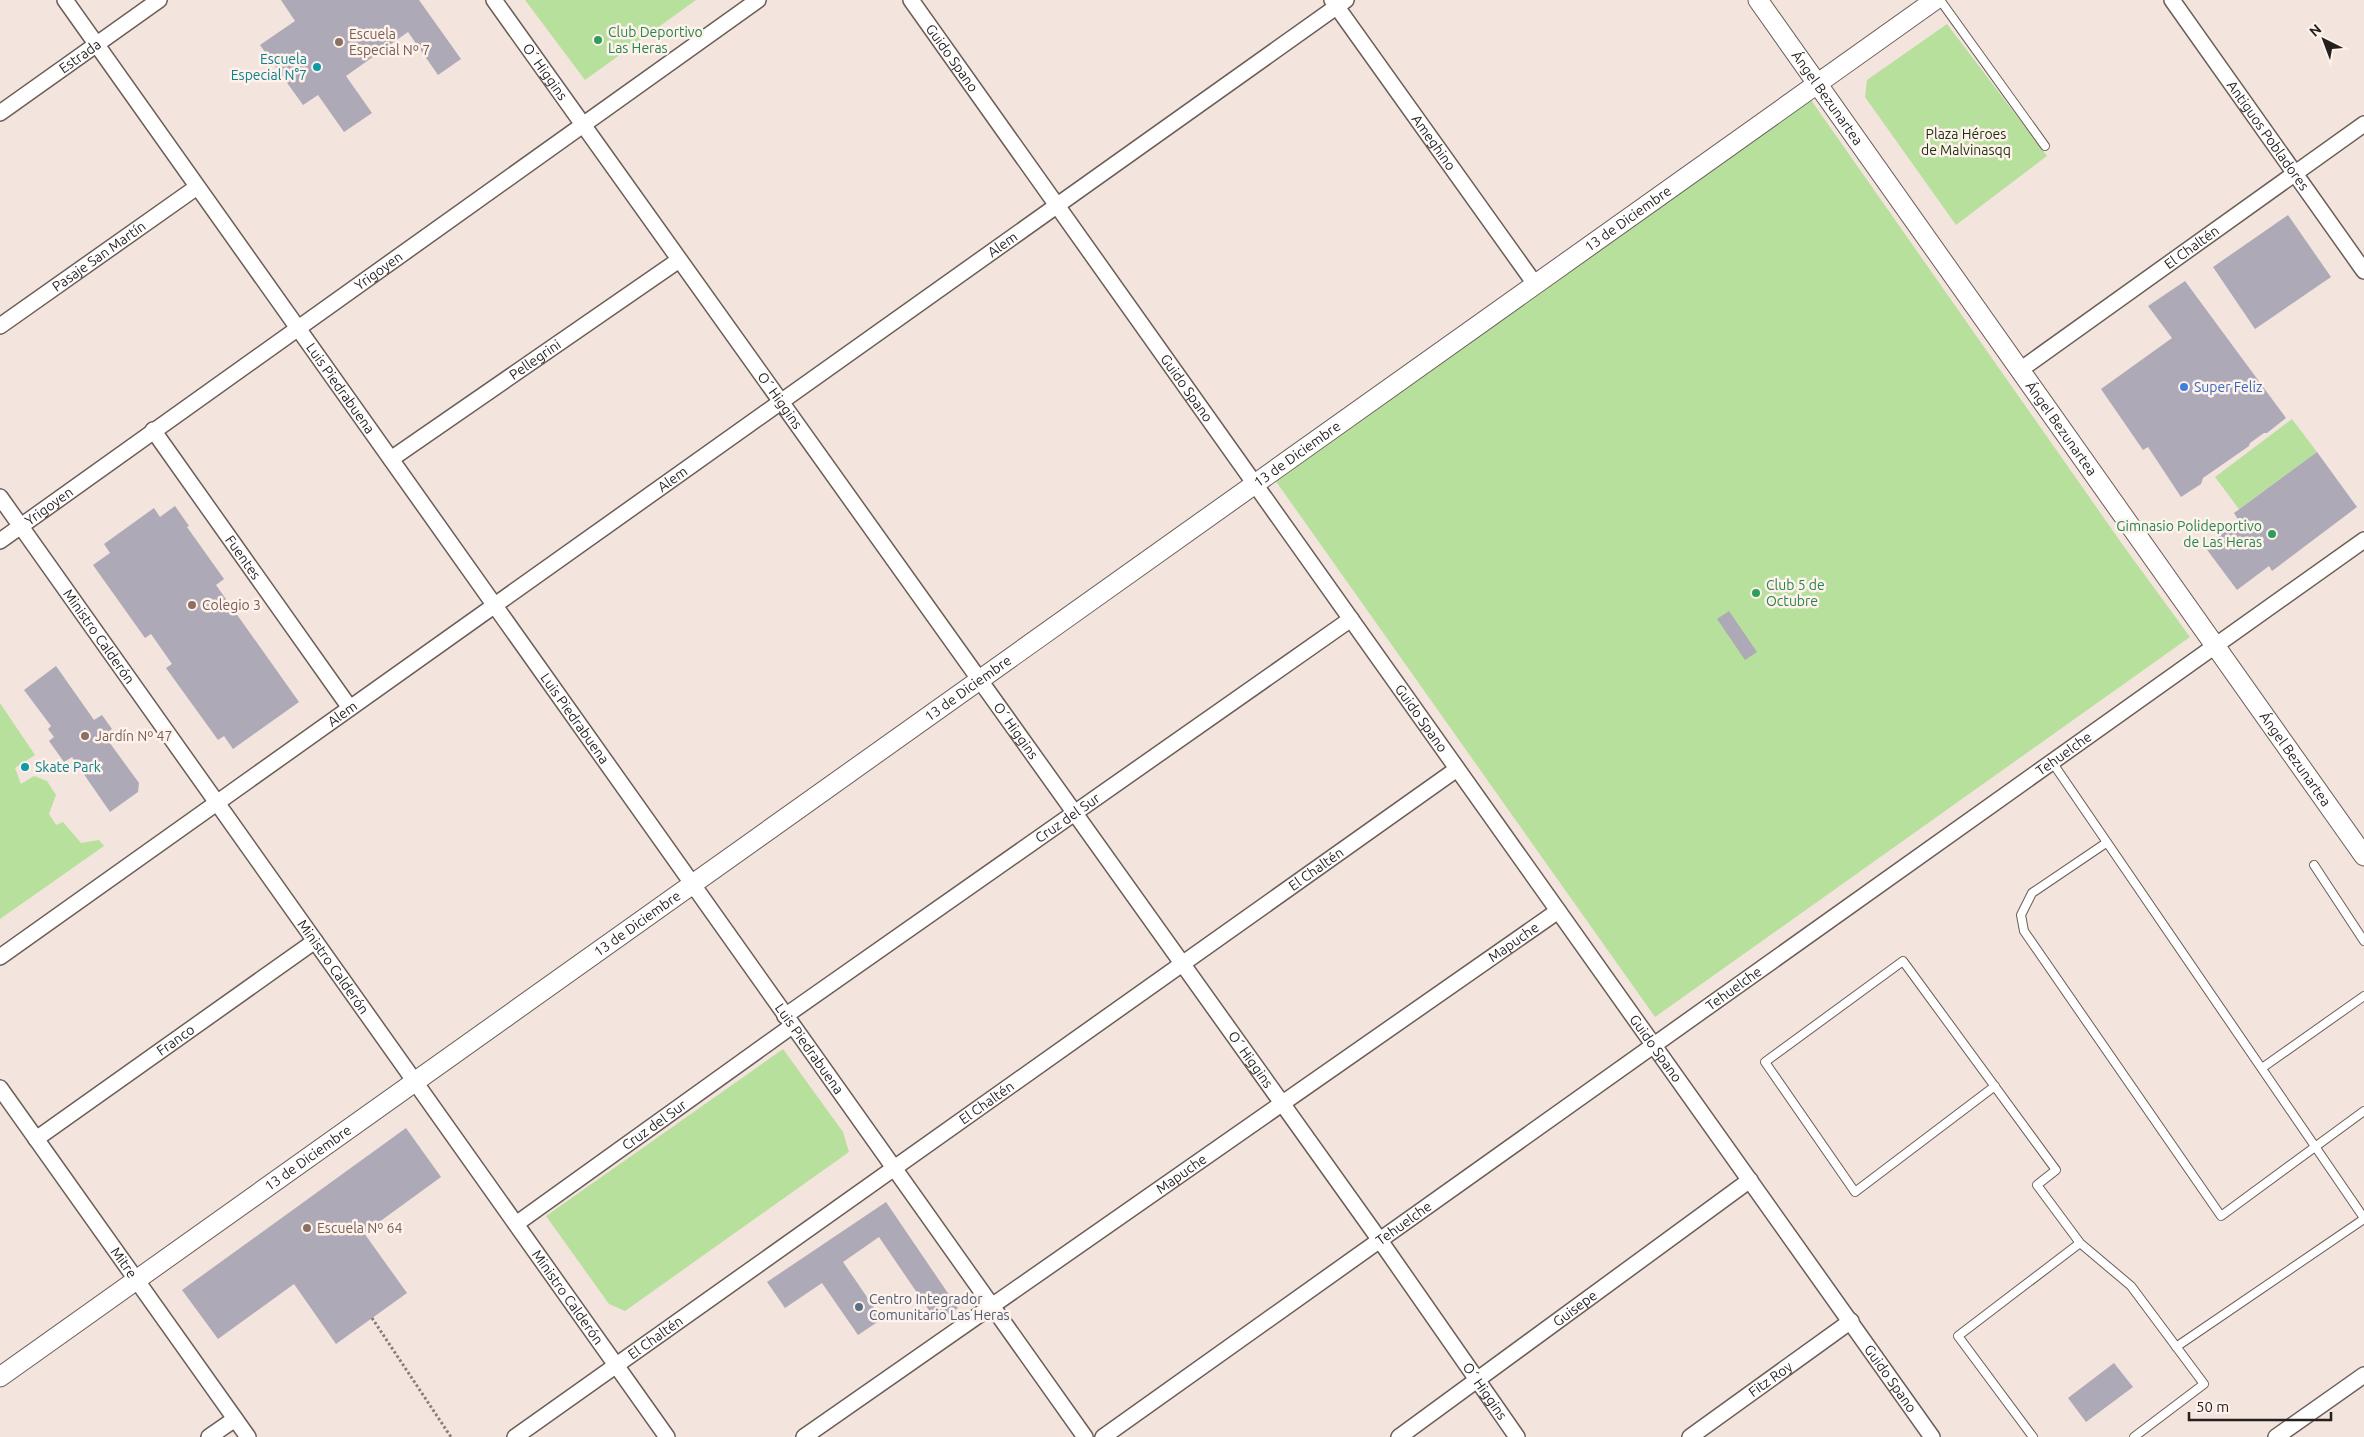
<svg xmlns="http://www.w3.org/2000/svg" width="2364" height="1437" viewBox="0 0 2364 1437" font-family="Ubuntu,sans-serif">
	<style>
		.green { fill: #b8e09d }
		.building { fill: #ada9b6 }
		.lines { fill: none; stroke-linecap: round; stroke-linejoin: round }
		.service-casing { stroke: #6b5e58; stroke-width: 10 }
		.minor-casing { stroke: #6b5e58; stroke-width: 18 }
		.tertiary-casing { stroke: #6b5e58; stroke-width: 21 }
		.path { stroke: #877d78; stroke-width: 3; stroke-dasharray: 2.5 2.5; stroke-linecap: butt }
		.service { stroke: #fff; stroke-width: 8 }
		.minor { stroke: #fff; stroke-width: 15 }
		.tertiary { stroke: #fff; stroke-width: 19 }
		.leisure-dot { fill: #2e9e5b; stroke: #fef2ec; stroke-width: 2 }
		.education-dot { fill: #8d6e63; stroke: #fef2ec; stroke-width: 2 }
		.culture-dot { fill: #0f9aa8; stroke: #fef2ec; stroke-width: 2 }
		.shop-dot { fill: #3f7fe0; stroke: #fef2ec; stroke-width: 2 }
		.service-dot { fill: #5c6f8a; stroke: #fef2ec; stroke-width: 2 }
		.labels { text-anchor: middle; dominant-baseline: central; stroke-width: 5; stroke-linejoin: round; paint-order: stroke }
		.leisure-label { font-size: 14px; fill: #27864d; stroke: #fef2ec; text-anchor: start }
		.education-label { font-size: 14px; fill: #785e54; stroke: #fef2ec; text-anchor: start }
		.street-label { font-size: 14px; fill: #251f1d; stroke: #fef2ec }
		.culture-label { font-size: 14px; fill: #0d838f; stroke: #fef2ec; text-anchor: end }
		.park-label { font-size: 14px; fill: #1e310e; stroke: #fef2ec }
		.shop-label { font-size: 14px; fill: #366cbe; stroke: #fef2ec; text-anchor: start }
		.service-label { font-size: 14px; fill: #4e5e75; stroke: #fef2ec; text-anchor: start }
	</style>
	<rect width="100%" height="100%" fill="#f3e4dd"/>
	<path class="green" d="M 525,0 L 696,0 L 585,80 Z
		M 1947,24 L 2047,156 L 1956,225 L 1865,97 L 1867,80 Z
		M 1811,100 L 2125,548 L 2190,637 L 1655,1017 L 1275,480 Z
		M 2292,419 L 2317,452 L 2239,509 L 2215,477 Z
		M 0,703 L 35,755 L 15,768 L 21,784 L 34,776 L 47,781 L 56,795 L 49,814 L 56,825 L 63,822 L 81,843 L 99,840 L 104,846 L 0,919 Z
		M 783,1049 L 843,1132 L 849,1152 L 625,1311 L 609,1304 L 546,1216 Z"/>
	<path class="building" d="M 281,0 L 419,0 L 461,59 L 438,75 L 408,32 L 346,76 L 372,113 L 344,132 L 318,95 L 303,105 L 260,45 L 295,21 Z
		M 2288,215 L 2331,277 L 2255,329 L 2213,267 Z
		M 2185,281 L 2286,418 L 2267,433 L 2264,433 L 2250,443 L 2249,446 L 2203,478 L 2201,484 L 2181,497 L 2148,447 L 2143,450 L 2101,389 L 2172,338 L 2148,306 Z
		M 2317,452 L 2357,507 L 2272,571 L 2269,566 L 2237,590 L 2205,547 L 2239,521 L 2234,513 Z
		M 175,506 L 189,526 L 187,527 L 224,579 L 216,585 L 299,702 L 233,749 L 224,736 L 218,740 L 166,668 L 172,664 L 151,634 L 145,638 L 93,565 L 110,553 L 104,544 L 154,508 L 160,517 Z
		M 1729,611 L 1757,652 L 1745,660 L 1717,619 Z
		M 56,666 L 94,720 L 102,715 L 112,729 L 104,735 L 139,783 L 138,792 L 110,812 L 72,757 L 64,762 L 49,741 L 54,737 L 48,729 L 51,726 L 24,690 Z
		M 406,1128 L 441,1177 L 364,1233 L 407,1293 L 336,1344 L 294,1284 L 218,1339 L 182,1290 Z
		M 886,1202 L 958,1308 L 937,1322 L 879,1237 L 843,1262 L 882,1319 L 858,1335 L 822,1283 L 785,1308 L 767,1282 Z
		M 2114,1363 L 2133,1387 L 2086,1422 L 2068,1398 Z"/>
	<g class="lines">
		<g class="service-casing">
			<path id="service" d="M 1940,0 L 2045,146
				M 2052,762 L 2364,1218
				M 2106,843 L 2032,893 L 2021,915 L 2024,931 L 2221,1216 L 2364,1111
				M 2314,865 L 2364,941
				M 2262,1068 L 2364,996
				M 1995,1086 L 1855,1192 L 1765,1062 L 1903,961 L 2056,1170 L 2037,1185 L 2080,1243 L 1958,1336 L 2033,1437
				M 2080,1243 L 2131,1286 L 2204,1384 L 2134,1437
				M 2176,1347 L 2364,1219"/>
		</g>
		<g class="minor-casing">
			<g id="minor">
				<path id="s1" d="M 65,0 L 1085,1437"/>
				<path id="s2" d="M 494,0 L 1379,1239 L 1517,1437"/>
				<path id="s3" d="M 911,0 L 1932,1437"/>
				<path id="s4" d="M 1332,0 L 1535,284"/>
				<path id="s5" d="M 2172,0 L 2364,271"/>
				<path id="s6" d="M 0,113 L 159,0"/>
				<path id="s7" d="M 0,326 L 197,187"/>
				<path id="s8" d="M 2020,370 L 2364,124"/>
				<path id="s9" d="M 153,430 L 350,708"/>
				<path id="s10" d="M 391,459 L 679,260"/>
				<path id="s11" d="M 0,497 L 667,1437"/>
				<path id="s12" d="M 0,541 L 758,0"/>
				<path id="s13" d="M 0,957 L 1346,0"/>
				<path id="s14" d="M 785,1016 L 1351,619"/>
				<path id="s15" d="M 0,1088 L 248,1437"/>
				<path id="s16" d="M 36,1139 L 315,941"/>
				<path id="s17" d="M 516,1224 L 792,1026"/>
				<path d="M 209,1437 L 235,1419"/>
				<path id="s18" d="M 515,1437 L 1457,769"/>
				<path id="s19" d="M 804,1437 L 1558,911"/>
				<path id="s20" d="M 1103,1437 L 2364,540"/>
				<path id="s21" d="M 1399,1437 L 1750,1180"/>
				<path id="s22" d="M 1690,1437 L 1851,1321"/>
				<path d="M 2276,1437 L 2364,1375"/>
			</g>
		</g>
		<g class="tertiary-casing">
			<g id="tertiary">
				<path id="s23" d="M 1758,0 L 2364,856"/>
				<path id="s24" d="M 0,1377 L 1935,0"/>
			</g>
		</g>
		<path class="path" d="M 372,1318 L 451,1437"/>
		<use href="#service" class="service"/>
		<use href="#minor" class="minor"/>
		<use href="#tertiary" class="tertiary"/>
	</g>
	<g class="leisure-dot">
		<circle cx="598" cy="40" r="5"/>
		<circle cx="2272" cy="534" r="5"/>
		<circle cx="1756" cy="593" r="5"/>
	</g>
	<g class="education-dot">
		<circle cx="339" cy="42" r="5"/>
		<circle cx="192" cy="605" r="5"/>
		<circle cx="85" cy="736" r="5"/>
		<circle cx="307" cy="1228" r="5"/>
	</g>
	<g class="culture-dot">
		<circle cx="317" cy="67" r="5"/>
		<circle cx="25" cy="767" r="5"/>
	</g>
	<circle class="shop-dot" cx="2184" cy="387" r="5"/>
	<circle class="service-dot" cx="859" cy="1307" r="5"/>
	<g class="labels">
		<g class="leisure-label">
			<text x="608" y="32">Club Deportivo<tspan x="608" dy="16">Las Heras</tspan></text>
			<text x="2262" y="526" text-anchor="end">Gimnasio Polideportivo<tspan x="2262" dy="16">de Las Heras</tspan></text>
			<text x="1766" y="585">Club 5 de<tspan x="1766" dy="16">Octubre</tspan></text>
		</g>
		<g class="education-label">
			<text x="349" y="34">Escuela<tspan x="349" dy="16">Especial Nº 7</tspan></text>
			<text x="202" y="605">Colegio 3</text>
			<text x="95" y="736">Jardín Nº 47</text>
			<text x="317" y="1228">Escuela Nº 64</text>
		</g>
		<g class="street-label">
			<text stroke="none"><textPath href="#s6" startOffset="98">Estrada</textPath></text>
			<text stroke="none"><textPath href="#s3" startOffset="71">Guido Spano</textPath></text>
			<text stroke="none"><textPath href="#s2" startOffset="88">O´ Higgins</textPath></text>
			<text stroke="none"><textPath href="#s23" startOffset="120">Ángel Bezunartea</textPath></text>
			<text stroke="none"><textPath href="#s5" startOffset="166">Antiguos Pobladores</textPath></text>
			<text stroke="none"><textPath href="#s4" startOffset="175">Ameghino</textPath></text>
			<text stroke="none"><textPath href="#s24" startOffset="1998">13 de Diciembre</textPath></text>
			<text stroke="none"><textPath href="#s13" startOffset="1230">Alem</textPath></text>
			<text stroke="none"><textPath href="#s8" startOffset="211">El Chaltén</textPath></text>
			<text stroke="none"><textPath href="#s7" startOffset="121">Pasaje San Martín</textPath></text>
			<text stroke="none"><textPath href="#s12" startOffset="465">Yrigoyen</textPath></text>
			<text stroke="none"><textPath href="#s10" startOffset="175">Pellegrini</textPath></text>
			<text stroke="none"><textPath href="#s1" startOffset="476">Luis Piedrabuena</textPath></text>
			<text stroke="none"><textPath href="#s3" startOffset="476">Guido Spano</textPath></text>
			<text stroke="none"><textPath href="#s2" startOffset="492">O´ Higgins</textPath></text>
			<text stroke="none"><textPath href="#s23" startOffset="525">Ángel Bezunartea</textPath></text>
			<text stroke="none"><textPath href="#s24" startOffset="1592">13 de Diciembre</textPath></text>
			<text stroke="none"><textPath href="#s13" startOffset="825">Alem</textPath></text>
			<text stroke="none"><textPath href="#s12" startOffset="60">Yrigoyen</textPath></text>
			<text stroke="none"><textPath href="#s9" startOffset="156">Fuentes</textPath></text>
			<text stroke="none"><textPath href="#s11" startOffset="171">Ministro Calderón</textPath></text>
			<text stroke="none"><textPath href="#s24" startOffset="1188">13 de Diciembre</textPath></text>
			<text stroke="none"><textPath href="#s13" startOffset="420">Alem</textPath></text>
			<text stroke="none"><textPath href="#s1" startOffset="881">Luis Piedrabuena</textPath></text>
			<text stroke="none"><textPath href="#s3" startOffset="881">Guido Spano</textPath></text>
			<text stroke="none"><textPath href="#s2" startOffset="898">O´ Higgins</textPath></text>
			<text stroke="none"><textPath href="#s20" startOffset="1179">Tehuelche</textPath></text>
			<text stroke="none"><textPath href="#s23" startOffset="930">Ángel Bezunartea</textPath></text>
			<text stroke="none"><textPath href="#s14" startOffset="345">Cruz del Sur</textPath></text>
			<text stroke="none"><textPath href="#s18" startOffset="982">El Chaltén</textPath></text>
			<text stroke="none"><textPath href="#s24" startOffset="782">13 de Diciembre</textPath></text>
			<text stroke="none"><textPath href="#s19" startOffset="865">Mapuche</textPath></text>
			<text stroke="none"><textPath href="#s11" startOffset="576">Ministro Calderón</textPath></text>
			<text stroke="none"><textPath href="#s20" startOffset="774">Tehuelche</textPath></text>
			<text stroke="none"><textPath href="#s16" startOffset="171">Franco</textPath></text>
			<text stroke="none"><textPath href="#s1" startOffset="1286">Luis Piedrabuena</textPath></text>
			<text stroke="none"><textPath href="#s3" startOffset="1286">Guido Spano</textPath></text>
			<text stroke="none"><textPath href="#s2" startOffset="1302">O´ Higgins</textPath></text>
			<text stroke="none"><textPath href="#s18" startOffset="578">El Chaltén</textPath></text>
			<text stroke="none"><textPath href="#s17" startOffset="170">Cruz del Sur</textPath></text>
			<text stroke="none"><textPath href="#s24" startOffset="378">13 de Diciembre</textPath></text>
			<text stroke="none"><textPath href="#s19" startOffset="460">Mapuche</textPath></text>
			<text stroke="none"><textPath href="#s20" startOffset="369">Tehuelche</textPath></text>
			<text stroke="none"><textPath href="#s15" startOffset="214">Mitre</textPath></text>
			<text stroke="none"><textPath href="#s11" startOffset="981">Ministro Calderón</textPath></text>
			<text stroke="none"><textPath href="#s21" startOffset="218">Guisepe</textPath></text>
			<text stroke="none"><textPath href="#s18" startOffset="172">El Chaltén</textPath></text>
			<text stroke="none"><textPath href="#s22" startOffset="99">Fitz Roy</textPath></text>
			<text stroke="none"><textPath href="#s3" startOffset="1691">Guido Spano</textPath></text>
			<text stroke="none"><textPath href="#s2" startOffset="1708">O´ Higgins</textPath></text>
		</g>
		<g class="culture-label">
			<text x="307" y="59">Escuela<tspan x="307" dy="16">Especial N°7</tspan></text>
			<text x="35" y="767" text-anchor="start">Skate Park</text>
		</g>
		<g class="park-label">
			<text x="1966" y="134">Plaza Héroes<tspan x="1966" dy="16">de Malvinasqq</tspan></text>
		</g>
		<g class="shop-label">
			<text x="2194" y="387">Super Feliz</text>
		</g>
		<g class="service-label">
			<text x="869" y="1299">Centro Integrador<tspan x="869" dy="16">Comunitario Las Heras</tspan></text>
		</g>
	</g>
	<g transform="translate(2324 40) rotate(318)" stroke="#fef2ec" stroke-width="4" paint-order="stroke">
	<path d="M0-4L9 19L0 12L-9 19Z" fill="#251f1d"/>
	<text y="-8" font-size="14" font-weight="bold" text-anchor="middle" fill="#251f1d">N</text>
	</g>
	<path d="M2189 1412v8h142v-8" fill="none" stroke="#251f1d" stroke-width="2.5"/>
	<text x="2196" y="1412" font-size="15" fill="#251f1d" stroke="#fef2ec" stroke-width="4" paint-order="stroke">50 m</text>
</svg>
